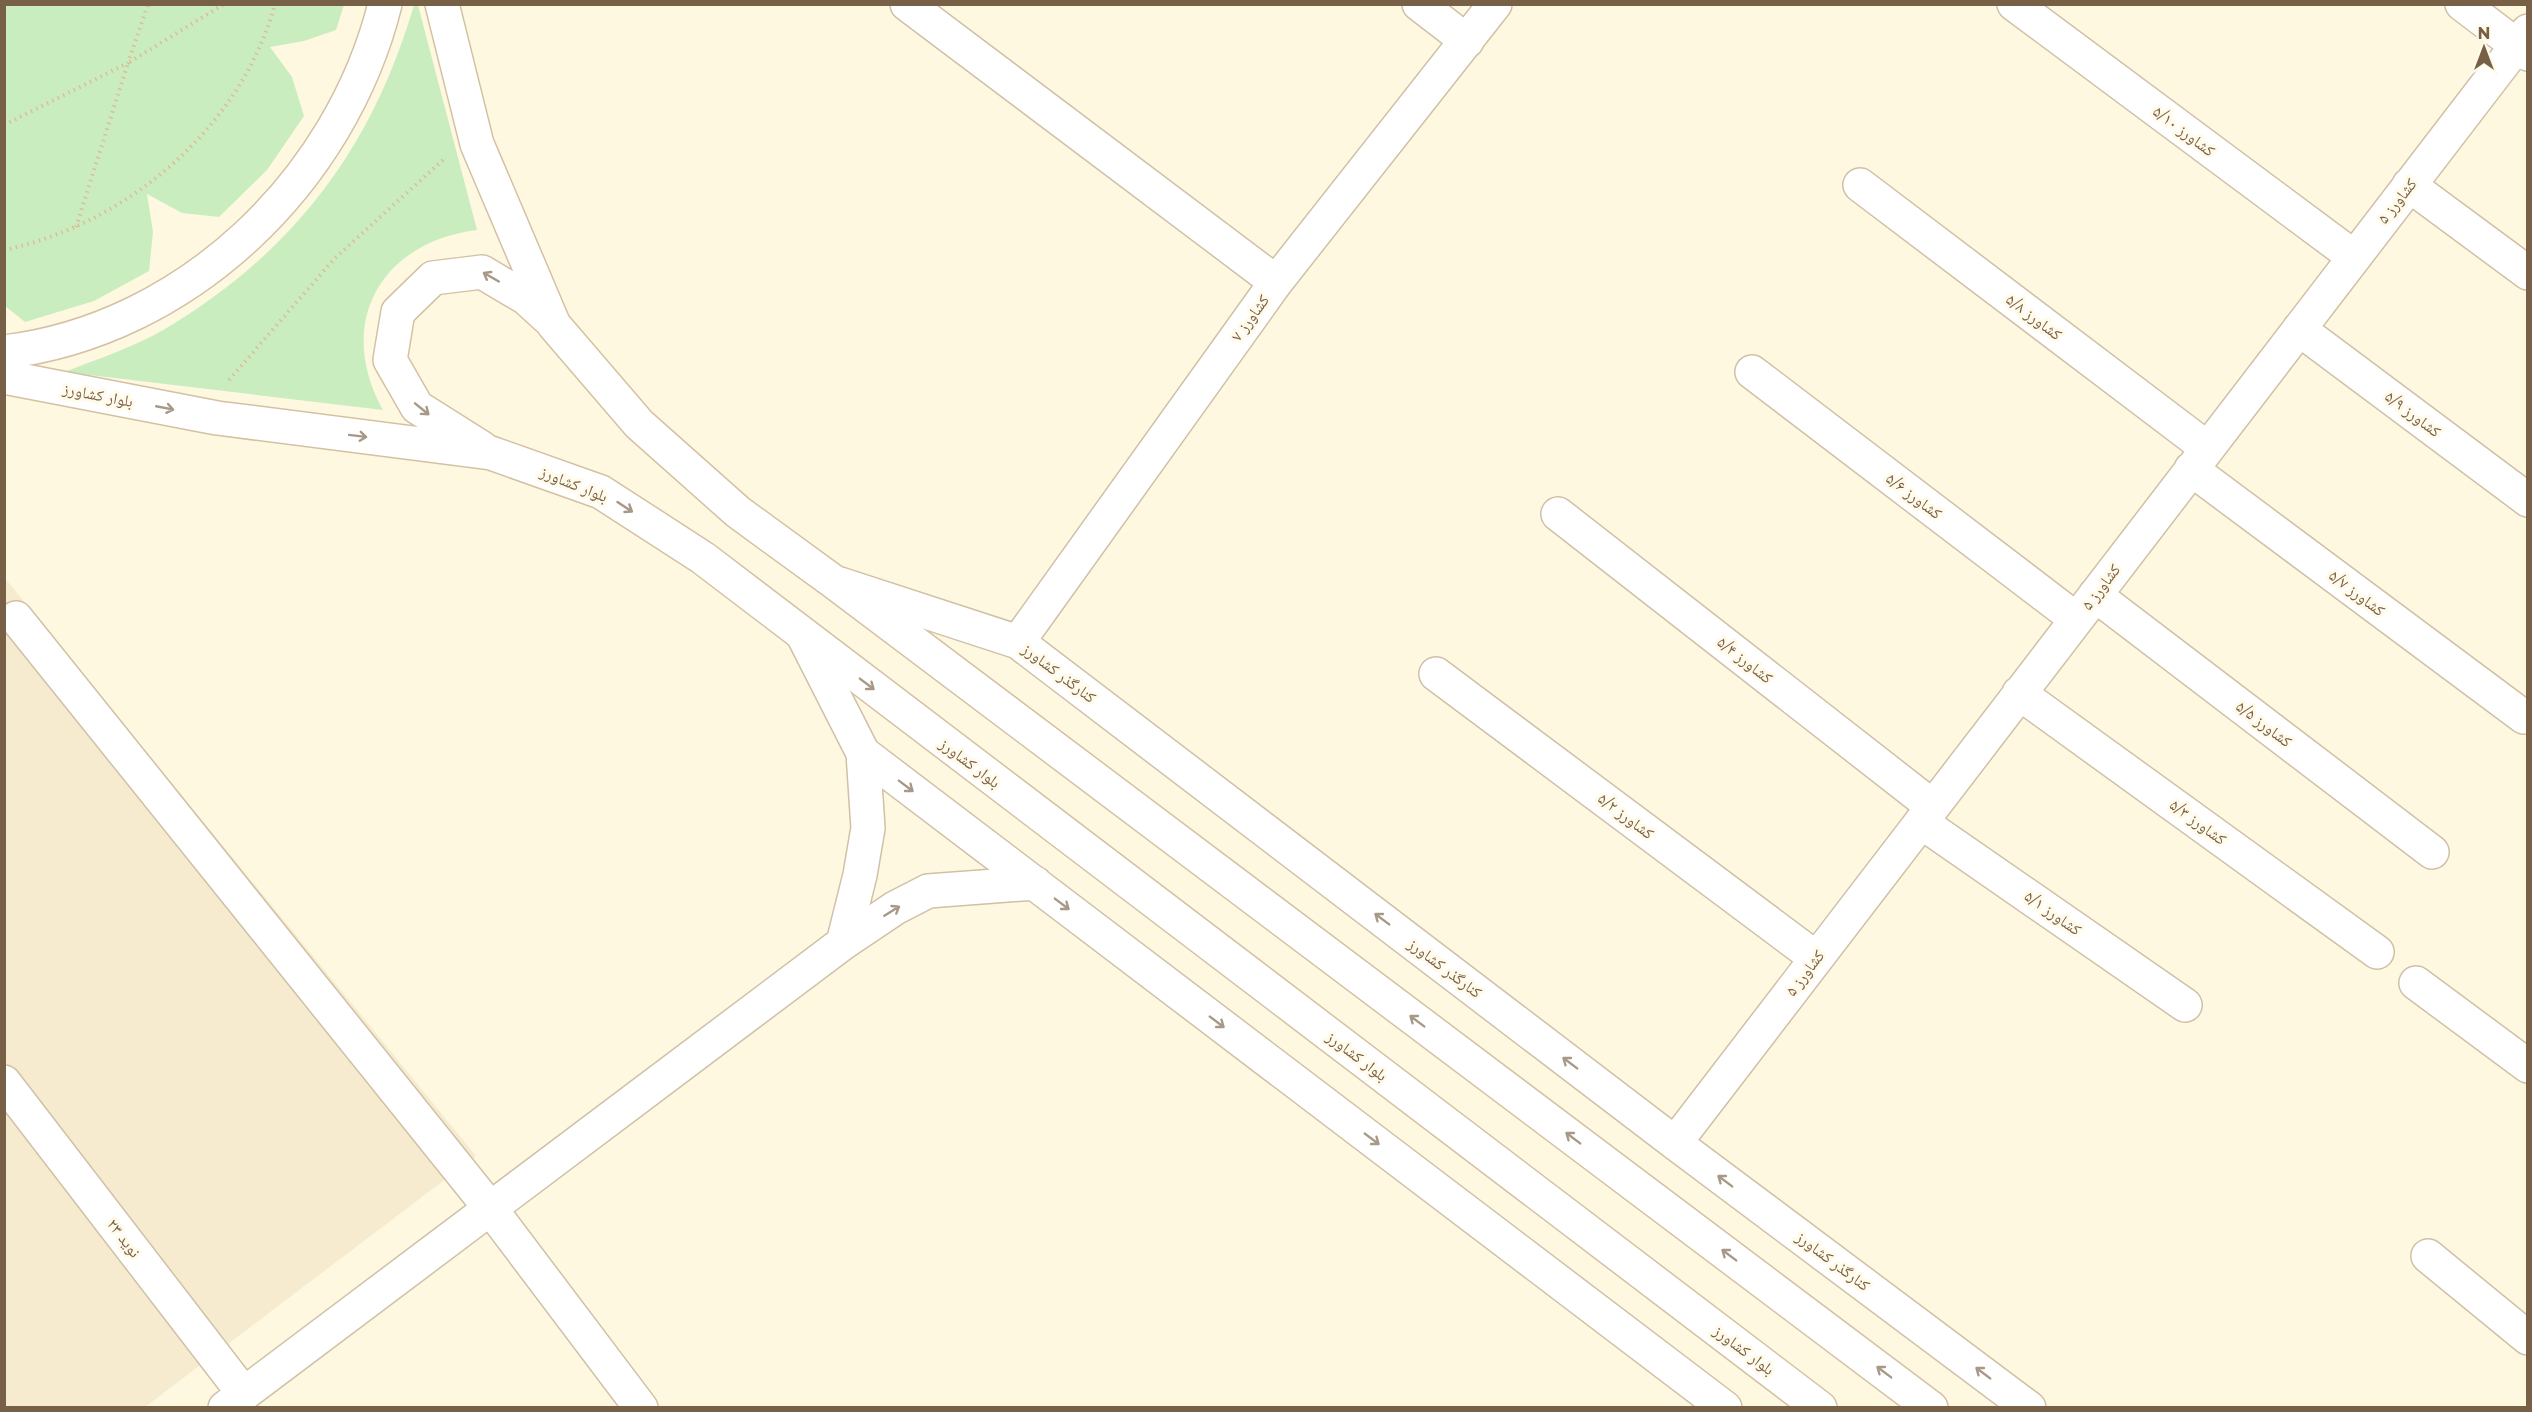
<svg xmlns="http://www.w3.org/2000/svg" width="2532" height="1412" viewBox="0 0 2532 1412" font-family="Montserrat,'Noto Naskh Arabic',sans-serif">
	<style>
		.residential { fill: #f6ebcf }
		.green { fill: #caedbf }
		.lines { fill: none; stroke-linecap: round; stroke-linejoin: round }
		.street-casing { stroke: #d0c0a7; stroke-width: 36 }
		.secondary-casing { stroke: #d4c1a4; stroke-width: 36 }
		.path { stroke: #dbbe99; stroke-width: 4; stroke-dasharray: 1.5 4.5; stroke-linecap: butt }
		.street { stroke: #fff; stroke-width: 33 }
		.secondary { stroke: #fff; stroke-width: 33 }
		.oneway { stroke: #a79887 }
		.labels { text-anchor: middle; dominant-baseline: central; stroke-width: 6; stroke-linejoin: round; paint-order: stroke }
		.street-label { font-size: 16px; fill: #786046; stroke: #fffae9 }
	</style>
	<rect width="100%" height="100%" fill="#fef8e1"/>
	<path class="residential" d="M 4,577 L 476,1156 L 145,1407 L 5,1407 Z"/>
	<path class="green" d="M 4,5 L 5,4 L 344,5 L 336,30 L 304,41 L 270,47 L 292,77 L 304,116 L 267,170 L 219,217 L 182,213 L 147,194 L 153,232 L 149,271 L 94,301 L 25,322 L 5,306 Z
		M 414,5 L 418,5 L 477,230 C 380,242 335,324 383,410 L 64,372 C 98,359 134,347 165,329 C 294,252 372,148 414,5 Z"/>
	<g class="lines">
		<g class="street-casing">
			<path id="street" d="M 907,4 L 1276,282
				M 1419,4 L 1467,41
				M 2014,4 L 2354,257
				M 2462,4 L 2528,54
				M 1860,185 L 2207,448
				M 2409,185 L 2528,273
				M 2299,329 L 2528,500
				M 1752,372 L 2076,619
				M 2191,469 L 2524,717
				M 1558,514 L 1932,806
				M 840,584 L 1018,642 L 1675,1143 L 2029,1408
				M 2095,595 L 2432,852
				M 16,618 L 490,1208 L 641,1408
				M 804,637 L 863,753 L 1725,1408
				M 1018,642 L 1276,282 L 1495,4
				M 1436,674 L 1816,958
				M 2019,693 L 2377,952
				M 1921,822 L 2185,1005
				M 843,943 L 860,875 L 868,828 L 863,753
				M 2416,983 L 2528,1066
				M 4,1082 L 244,1394
				M 1675,1143 L 2528,31
				M 2428,1256 L 2528,1338
				M 225,1408 L 843,943 L 895,908 L 928,891 L 1035,883"/>
		</g>
		<g class="secondary-casing">
			<path id="secondary" d="M 442,4 L 477,144 L 554,325 L 639,424 L 738,512 L 834,582 L 1931,1408
				M 4,352 C 187,330 341,181 385,4
				M 4,377 L 217,418 L 491,453 L 601,492 L 703,558 L 1820,1408
				M 482,448 L 417,407 L 390,360 L 398,312 L 433,278 L 482,272 L 526,298 L 549,319"/>
		</g>
		<path class="path" d="M 4,125 L 128,63 L 148,4
			M 76,227 L 128,63 L 224,4
			M 4,250 C 127,224 241,128 275,4
			M 229,380 L 335,258 L 443,160"/>
		<use href="#street" class="street"/>
		<use href="#secondary" class="secondary"/>
	</g>
	<defs><path id="oneway-shaft" d="M-6 0H5M1.5-3L5.5 0L1.5 3" fill="none" stroke-width="1.6" stroke-linecap="round" stroke-linejoin="round" transform="scale(1.5)"/></defs>
	<g class="oneway">
		<use href="#oneway-shaft" transform="translate(491 277) rotate(-150)"/>
		<use href="#oneway-shaft" transform="translate(165 408) rotate(11)"/>
		<use href="#oneway-shaft" transform="translate(422 409) rotate(39)"/>
		<use href="#oneway-shaft" transform="translate(358 436) rotate(7)"/>
		<use href="#oneway-shaft" transform="translate(625 507) rotate(33)"/>
		<use href="#oneway-shaft" transform="translate(867 684) rotate(37)"/>
		<use href="#oneway-shaft" transform="translate(906 786) rotate(37)"/>
		<use href="#oneway-shaft" transform="translate(1062 904) rotate(37)"/>
		<use href="#oneway-shaft" transform="translate(892 911) rotate(-32)"/>
		<use href="#oneway-shaft" transform="translate(1382 919) rotate(-143)"/>
		<use href="#oneway-shaft" transform="translate(1417 1021) rotate(-143)"/>
		<use href="#oneway-shaft" transform="translate(1217 1022) rotate(37)"/>
		<use href="#oneway-shaft" transform="translate(1570 1063) rotate(-143)"/>
		<use href="#oneway-shaft" transform="translate(1573 1138) rotate(-143)"/>
		<use href="#oneway-shaft" transform="translate(1372 1139) rotate(37)"/>
		<use href="#oneway-shaft" transform="translate(1725 1181) rotate(-143)"/>
		<use href="#oneway-shaft" transform="translate(1729 1255) rotate(-143)"/>
		<use href="#oneway-shaft" transform="translate(1884 1372) rotate(-143)"/>
		<use href="#oneway-shaft" transform="translate(1983 1373) rotate(-143)"/>
	</g>
	<g class="labels">
		<g class="street-label">
			<text transform="translate(2184 131) rotate(37)">کشاورز ۵/۱۰</text>
			<text transform="translate(2397 201) rotate(-52)">کشاورز ۵</text>
			<text transform="translate(2034 317) rotate(37)">کشاورز ۵/۸</text>
			<text transform="translate(1250 318) rotate(-54)">کشاورز ۷</text>
			<text transform="translate(98 395) rotate(11)">بلوار کشاورز</text>
			<text transform="translate(2413 414) rotate(37)">کشاورز ۵/۹</text>
			<text transform="translate(574 484) rotate(22)">بلوار کشاورز</text>
			<text transform="translate(1914 496) rotate(37)">کشاورز ۵/۶</text>
			<text transform="translate(2101 587) rotate(-53)">کشاورز ۵</text>
			<text transform="translate(2357 593) rotate(37)">کشاورز ۵/۷</text>
			<text transform="translate(1745 660) rotate(38)">کشاورز ۵/۴</text>
			<text transform="translate(1059 673) rotate(37)">کنارگذر کشاورز</text>
			<text transform="translate(2264 724) rotate(37)">کشاورز ۵/۵</text>
			<text transform="translate(970 763) rotate(37)">بلوار کشاورز</text>
			<text transform="translate(1626 816) rotate(37)">کشاورز ۵/۲</text>
			<text transform="translate(2198 822) rotate(36)">کشاورز ۵/۳</text>
			<text transform="translate(2053 913) rotate(35)">کشاورز ۵/۱</text>
			<text transform="translate(1445 968) rotate(37)">کنارگذر کشاورز</text>
			<text transform="translate(1805 973) rotate(-53)">کشاورز ۵</text>
			<text transform="translate(1357 1056) rotate(37)">بلوار کشاورز</text>
			<text transform="translate(124 1238) rotate(53)">نوید ۲۳</text>
			<text transform="translate(1833 1261) rotate(37)">کنارگذر کشاورز</text>
			<text transform="translate(1744 1350) rotate(37)">بلوار کشاورز</text>
		</g>
	</g>
	<rect width="2532" height="1412" fill="none" stroke="#786046" stroke-width="12"/>
	<g transform="translate(2484 48)" stroke="#fffae9" stroke-width="4.5" paint-order="stroke">
	<path d="M0-4.5L10 22L0 15L-10 22Z" fill="#786046"/>
	<text y="-9" font-size="16" font-weight="bold" text-anchor="middle" fill="#786046">N</text>
	</g>
</svg>
